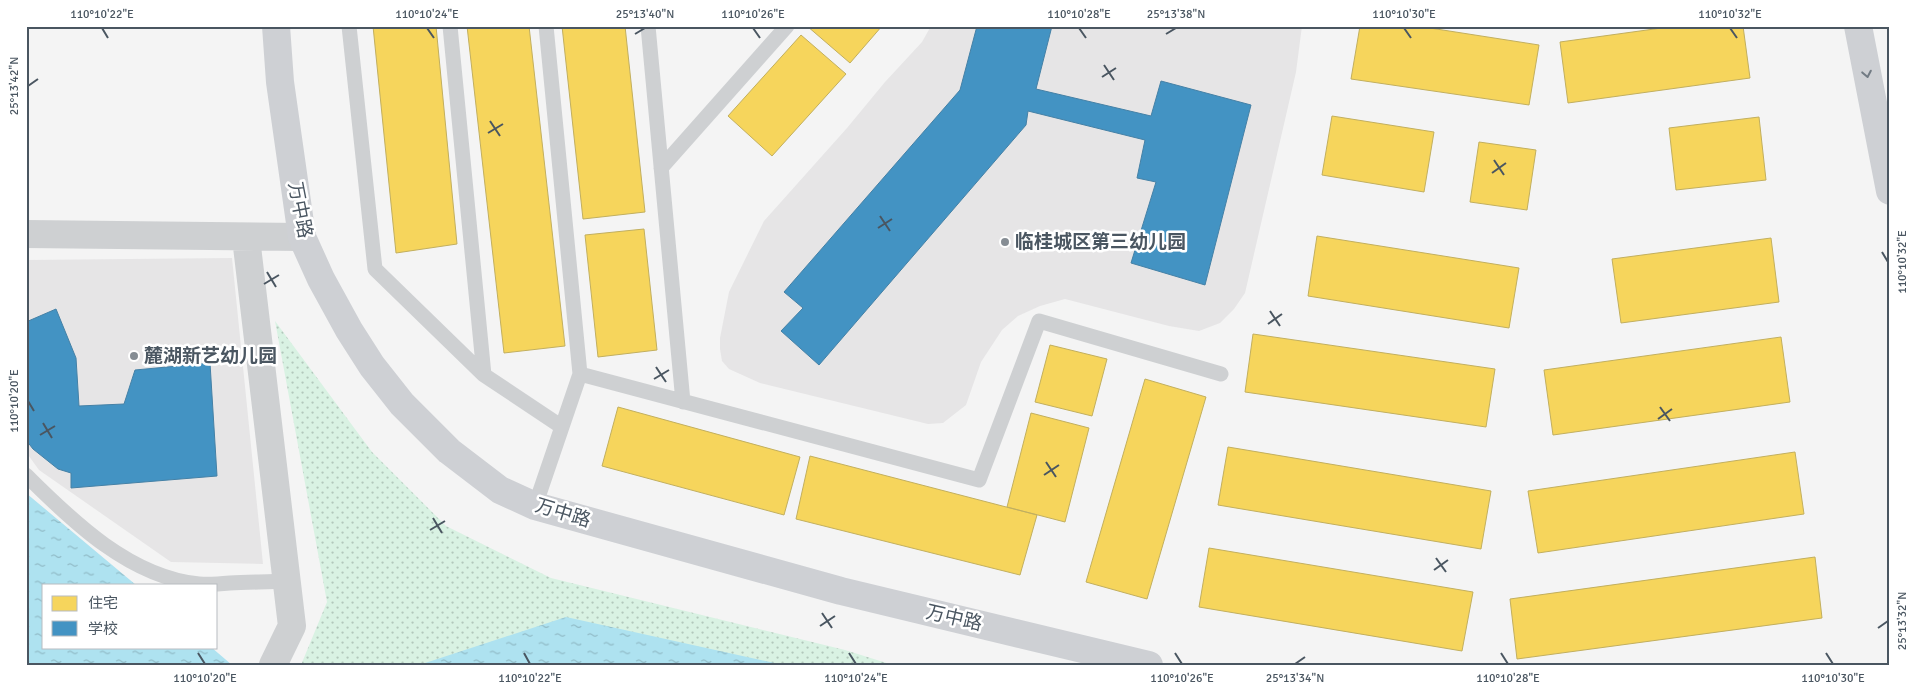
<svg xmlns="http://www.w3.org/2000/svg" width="1916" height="691" viewBox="0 0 1916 691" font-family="Signika,'Noto Sans SC',sans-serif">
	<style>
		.education { fill: #e6e5e6 }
		.park { fill: url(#park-dots) }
		.water { fill: url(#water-ripples) }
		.homes { fill: #f6d55c; stroke: #c2af5e }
		.schools { fill: #4393c3; stroke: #4581a6 }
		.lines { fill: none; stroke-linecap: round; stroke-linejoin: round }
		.lane { stroke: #ced0d2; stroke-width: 15 }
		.street { stroke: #ced0d2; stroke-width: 28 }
		.secondary { stroke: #ced0d4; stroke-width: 28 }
		.oneway { stroke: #727b84 }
		.ticks { fill: none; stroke: #4a5661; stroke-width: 2 }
		.poi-dot { fill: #868d94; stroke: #fff; stroke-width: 2 }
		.labels { text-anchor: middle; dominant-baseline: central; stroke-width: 5; stroke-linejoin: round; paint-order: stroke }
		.street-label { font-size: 19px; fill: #4a5661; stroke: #fff }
		.poi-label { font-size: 19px; font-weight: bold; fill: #4a5661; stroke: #fff; text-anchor: start }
		.neatline { fill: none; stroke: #4a5661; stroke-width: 2 }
		.ticks-label { font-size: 12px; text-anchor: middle; fill: #4a5661 }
	</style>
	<defs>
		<pattern id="park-dots" width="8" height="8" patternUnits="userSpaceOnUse" patternTransform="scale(1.25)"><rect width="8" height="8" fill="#d9f2e3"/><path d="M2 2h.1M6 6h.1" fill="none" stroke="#b2c7bb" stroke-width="1.8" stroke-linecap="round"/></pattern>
		<pattern id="water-ripples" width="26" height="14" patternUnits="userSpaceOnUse" patternTransform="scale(1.25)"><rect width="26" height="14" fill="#aee2f0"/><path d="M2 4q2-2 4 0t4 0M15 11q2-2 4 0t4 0" fill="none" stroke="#90bac6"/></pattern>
	</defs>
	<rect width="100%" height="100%" fill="#f4f4f4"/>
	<path class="education" d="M 931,26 L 1302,26 L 1296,72 L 1245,293 L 1234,309 L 1220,323 L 1199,331 L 1169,326 L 1065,299 L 1040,306 L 1018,316 L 1002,330 L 981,362 L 966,405 L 943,423 L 928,424 L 760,383 L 729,369 L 722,361 L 720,349 L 720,338 L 729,292 L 764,221 L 847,128 L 885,82 L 922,42 Z
		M 232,258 L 263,564 L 171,562 L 39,470 L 26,452 L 26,260 Z"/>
	<path class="park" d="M 275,321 L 372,452 L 446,526 L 551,578 L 845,650 L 893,665 L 301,665 L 327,602 Z"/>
	<path class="water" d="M 26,493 L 136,585 L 44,585 L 44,647 L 211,647 L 232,665 L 26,665 Z
		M 566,617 L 779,664 L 781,665 L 419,665 Z"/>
	<path class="homes" d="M 373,26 L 436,26 L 457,244 L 396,253 Z
		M 467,26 L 529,26 L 565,346 L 504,353 Z
		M 562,26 L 625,26 L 645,212 L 583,219 Z
		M 807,26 L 882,26 L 850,63 Z
		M 1360,26 L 1417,26 L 1539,45 L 1529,105 L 1351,79 Z
		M 1676,26 L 1743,26 L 1750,78 L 1568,103 L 1560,42 Z
		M 801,35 L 846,74 L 772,156 L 728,116 Z
		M 1332,116 L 1434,132 L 1424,192 L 1322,175 Z
		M 1759,117 L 1766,180 L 1676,190 L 1669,128 Z
		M 1479,142 L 1536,150 L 1527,210 L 1470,202 Z
		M 644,229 L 657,350 L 598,357 L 585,235 Z
		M 1317,236 L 1519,268 L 1509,328 L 1308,296 Z
		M 1771,238 L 1779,302 L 1621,323 L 1612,259 Z
		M 1253,334 L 1495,369 L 1486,427 L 1245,392 Z
		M 1781,337 L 1790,402 L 1553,435 L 1544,370 Z
		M 1050,345 L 1107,359 L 1092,416 L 1035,402 Z
		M 1145,379 L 1206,397 L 1147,599 L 1086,582 Z
		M 618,407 L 800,457 L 784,515 L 602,466 Z
		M 1031,413 L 1089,428 L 1065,522 L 1007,507 Z
		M 1228,447 L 1491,491 L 1481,549 L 1218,505 Z
		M 1795,452 L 1804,514 L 1538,553 L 1528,491 Z
		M 810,456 L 1037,515 L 1020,575 L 796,519 Z
		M 1209,548 L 1473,592 L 1462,651 L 1199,607 Z
		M 1815,557 L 1822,618 L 1517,659 L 1510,599 Z"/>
	<path class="schools" d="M 977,26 L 1052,26 L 1036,89 L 1151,116 L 1161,81 L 1251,105 L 1205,285 L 1131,263 L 1156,182 L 1137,178 L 1145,140 L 1028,111 L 1026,125 L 819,365 L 781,331 L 803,308 L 784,292 L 960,90 Z
		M 56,309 L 76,358 L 79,406 L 124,404 L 135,370 L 210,363 L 217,476 L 71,488 L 71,473 L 58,469 L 33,449 L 26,440 L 26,322 Z"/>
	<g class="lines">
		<path class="lane" d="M 349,26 L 375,269 L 484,375
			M 450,26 L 484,375 L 562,427
			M 648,26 L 683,402
			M 661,168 L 787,26
			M 580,374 L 979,480 L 1039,321 L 1221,374
			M 26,475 C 73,522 130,577 199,584 C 209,585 220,584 230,583 C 249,582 268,582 287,581
			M 535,506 L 580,374 L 546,26"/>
		<path class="street" d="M 26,234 L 302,237
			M 246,238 L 292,626 L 273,665"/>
		<path class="secondary" d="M 276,26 L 280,82 L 302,237 L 321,279 L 349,330 L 372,366 L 402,404 L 449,451 L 500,490 L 535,506 L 841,591 L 1149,665
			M 1858,26 L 1890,191"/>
	</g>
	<defs><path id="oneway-chevron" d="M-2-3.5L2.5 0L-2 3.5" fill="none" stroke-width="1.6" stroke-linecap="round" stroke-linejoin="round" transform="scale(1.25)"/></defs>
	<use class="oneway" href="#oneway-chevron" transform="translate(1867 74) rotate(79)"/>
	<path class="ticks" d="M 102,28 L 108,38M 427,28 L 434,38M 753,28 L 760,38M 1079,28 L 1086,38M 1404,28 L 1411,38M 1730,28 L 1737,38M 635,34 L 645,28M 1166,34 L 1176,28M 1104,65 L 1114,80M 1102,77 L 1116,68M 28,86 L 38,79M 490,121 L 500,136M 488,133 L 503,124M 1494,160 L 1504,175M 1492,173 L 1506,163M 880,216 L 890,231M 878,228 L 892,219M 1882,252 L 1888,262M 267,272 L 276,287M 264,284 L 279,275M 1270,311 L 1280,326M 1268,324 L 1282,314M 656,367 L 666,382M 654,379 L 669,370M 28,401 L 34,411M 1660,407 L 1670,421M 1658,419 L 1672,409M 43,423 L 52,438M 40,435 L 55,426M 1046,462 L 1056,477M 1044,475 L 1059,465M 433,518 L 442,533M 430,530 L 445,521M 1436,558 L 1446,572M 1434,570 L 1448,560M 822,613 L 832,628M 820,626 L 835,616M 1878,628 L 1888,621M 198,653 L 205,664M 524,653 L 530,664M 849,653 L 856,664M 1175,653 L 1182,664M 1501,653 L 1508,664M 1826,653 L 1833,664M 1295,664 L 1305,657"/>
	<g class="poi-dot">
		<circle cx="1005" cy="242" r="5"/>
		<circle cx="134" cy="356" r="5"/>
	</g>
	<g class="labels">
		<g class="street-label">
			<text transform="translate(300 210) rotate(79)">万中路</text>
			<text transform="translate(563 513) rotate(17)">万中路</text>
			<text transform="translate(954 618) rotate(13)">万中路</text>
		</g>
		<g class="poi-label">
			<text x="1015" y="242">临桂城区第三幼儿园</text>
			<text x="144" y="356">麓湖新艺幼儿园</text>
		</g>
	</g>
	<rect width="1916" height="691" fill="none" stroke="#ffffff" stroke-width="55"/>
	<rect x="42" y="584" width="175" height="65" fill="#ffffff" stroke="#b7bbc0"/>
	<rect x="52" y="596" width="25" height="15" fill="#f6d55c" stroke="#b7bbc0"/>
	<text x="88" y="608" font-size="15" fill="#4a5661">住宅</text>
	<rect x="52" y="621" width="25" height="15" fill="#4393c3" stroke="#b7bbc0"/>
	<text x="88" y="634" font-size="15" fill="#4a5661">学校</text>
	<rect x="28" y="28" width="1860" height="636" class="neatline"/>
	<g class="ticks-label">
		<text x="102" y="18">110°10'22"E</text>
		<text x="427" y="18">110°10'24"E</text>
		<text x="645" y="18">25°13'40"N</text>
		<text x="753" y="18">110°10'26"E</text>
		<text x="1079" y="18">110°10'28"E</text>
		<text x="1176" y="18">25°13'38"N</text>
		<text x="1404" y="18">110°10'30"E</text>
		<text x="1730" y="18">110°10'32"E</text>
		<text transform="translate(14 86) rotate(-90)" y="4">25°13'42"N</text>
		<text transform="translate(1902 262) rotate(-90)" y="4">110°10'32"E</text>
		<text transform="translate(14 401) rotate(-90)" y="4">110°10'20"E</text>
		<text transform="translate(1902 621) rotate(-90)" y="4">25°13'32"N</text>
		<text x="205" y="682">110°10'20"E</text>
		<text x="530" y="682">110°10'22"E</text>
		<text x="856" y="682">110°10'24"E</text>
		<text x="1182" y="682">110°10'26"E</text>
		<text x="1295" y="682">25°13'34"N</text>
		<text x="1508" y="682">110°10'28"E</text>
		<text x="1833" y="682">110°10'30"E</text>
	</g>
</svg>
